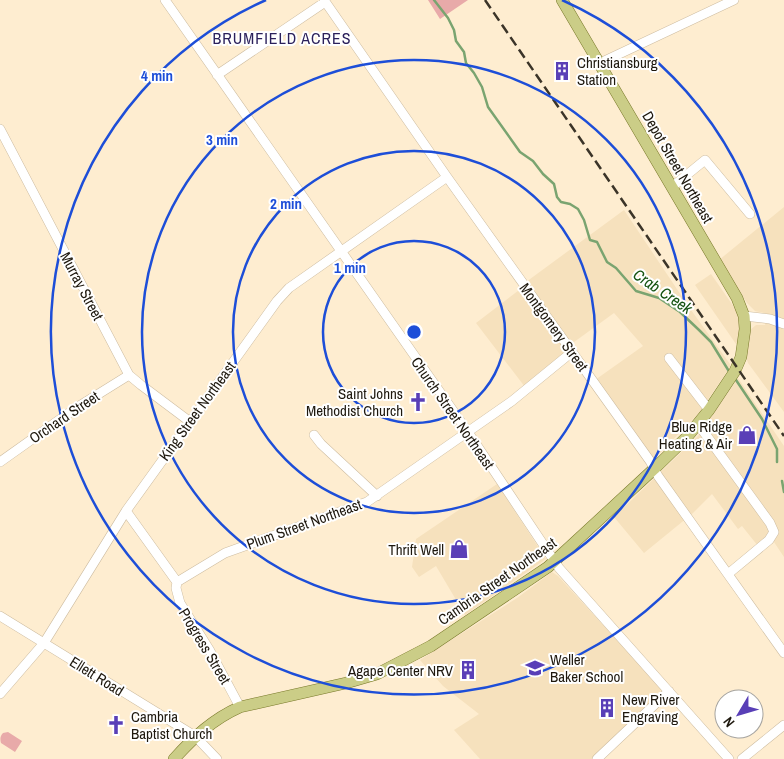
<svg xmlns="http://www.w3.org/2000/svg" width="784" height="759" viewBox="0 0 784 759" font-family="'Archivo Narrow',sans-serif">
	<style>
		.built { fill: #f6e1bd }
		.green { fill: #e8aaa9 }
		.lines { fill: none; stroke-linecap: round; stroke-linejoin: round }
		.stream { stroke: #7aa470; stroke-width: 2.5 }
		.minor-casing { stroke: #cdbca0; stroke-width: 10 }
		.major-casing { stroke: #787829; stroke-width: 12 }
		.minor { stroke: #fff; stroke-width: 9 }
		.major { stroke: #cbcd87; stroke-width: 11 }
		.rail { stroke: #3b3428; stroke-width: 2.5; stroke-dasharray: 10 5; stroke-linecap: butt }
		.ring { fill: none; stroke: #1d4ed8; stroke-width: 2.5 }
		.labels { text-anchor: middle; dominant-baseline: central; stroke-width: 4; stroke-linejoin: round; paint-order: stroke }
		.poi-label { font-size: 15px; fill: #1e180e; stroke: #fff; text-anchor: start }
		.street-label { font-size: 15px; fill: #1e180e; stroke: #fff }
		.neighbourhood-label { font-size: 16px; letter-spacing: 1px; fill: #2b205b; stroke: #fff }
		.water-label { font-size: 16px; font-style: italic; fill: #155311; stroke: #fff }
		.centre { fill: #1d4ed8; stroke: #fff; stroke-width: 2.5 }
		.ring-label { font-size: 15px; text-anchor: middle; font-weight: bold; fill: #1d4ed8; stroke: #fff; stroke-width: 4; stroke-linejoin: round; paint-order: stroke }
	</style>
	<rect width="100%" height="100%" fill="#feedd0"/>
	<path class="built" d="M 784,207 L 784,412 L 748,363 L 746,357 L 747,346 L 736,344 L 695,285 L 711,274 L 750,330 L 756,325 L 765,325 L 768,314 L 755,311 L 747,303 L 719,260 Z
		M 624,210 L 691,310 L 730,364 L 730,367 L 699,413 L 655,458 L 653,457 L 595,380 L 643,346 L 614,313 L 570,345 L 565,350 L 563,354 L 525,387 L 476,323 L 527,284 L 526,282 Z
		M 738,378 L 784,446 L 784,557 L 770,536 L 758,546 L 742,526 L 738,529 L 712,494 L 693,513 L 644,553 L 614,517 L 699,435 Z
		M 497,484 L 546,559 L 465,615 L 436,566 L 419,577 L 412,567 L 416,539 Z
		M 552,572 L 558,576 L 657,684 L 661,689 L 659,695 L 594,759 L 480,759 L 454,730 L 479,714 L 443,686 L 420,660 L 517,598 Z"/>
	<path class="green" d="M 428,0 L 468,0 L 440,19 Z
		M 8,732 L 22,741 L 15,752 L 1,743 C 0,739 0,736 3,733 Z"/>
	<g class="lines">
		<path class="stream" d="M 434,0 L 448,18 L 454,30 L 456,41 L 464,52 L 466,63 L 474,73 L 482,87 L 488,107 L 520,152 L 533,161 L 543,174 L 554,184 L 557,197 L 561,202 L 570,204 L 578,209 L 584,220 L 590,240 L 597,242 L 607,262 L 616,268 L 636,291 L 659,298 L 680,312 L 699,330 L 711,342 L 730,373
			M 734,377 L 762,419 L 777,449 L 777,462
			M 782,481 L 784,492"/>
		<g class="minor-casing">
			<path id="minor" d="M 165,0 L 468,432 L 559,568 L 729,759
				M 324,0 L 447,177 L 650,461 L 658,476 L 784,653
				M 600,63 L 734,0
				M 217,75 L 325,2
				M 0,129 L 129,375 L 141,385 L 189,421
				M 672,187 L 705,160 L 750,214
				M 744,316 L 770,319 L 784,324
				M 669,358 L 709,410
				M 698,424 L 770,523 L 774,532 L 769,540 L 728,574
				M 314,435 L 321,444 L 377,496
				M 0,462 L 76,408 L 129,375
				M 126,511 L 177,582 L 176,588 L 180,603 L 210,651 L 240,707
				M 177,582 L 225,553 L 367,502 L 512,401 L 572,352
				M 0,616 L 195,736 L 217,759
				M 0,694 L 44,643 L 126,511 L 277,301 L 289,288 L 447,177
				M 597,759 L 669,691
				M 742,759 L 784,725"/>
		</g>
		<g class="major-casing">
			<path id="major" d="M 174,759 C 194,737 213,719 240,707 L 346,683 L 377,674 L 431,646 L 548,567 L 654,469 L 687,437 L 709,410 L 735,371 L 741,357 L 745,329 L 744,316 L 737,298 L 562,0"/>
		</g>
		<use href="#minor" class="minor"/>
		<use href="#major" class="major"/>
		<path class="rail" d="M 485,0 L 784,436"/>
	</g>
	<g class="ring">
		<circle cx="414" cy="332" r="91"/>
		<circle cx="414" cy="332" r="181"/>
		<circle cx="414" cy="332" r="272"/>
		<path d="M562 0A363 363 0 1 1 266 0"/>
	</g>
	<defs>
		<g id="building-bare" transform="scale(1.5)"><path d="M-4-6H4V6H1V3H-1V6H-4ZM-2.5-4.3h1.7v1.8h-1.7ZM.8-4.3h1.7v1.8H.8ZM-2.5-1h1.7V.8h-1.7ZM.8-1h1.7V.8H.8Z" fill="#593fb7" stroke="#fff" stroke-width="2.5" paint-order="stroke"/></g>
		<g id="church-bare" transform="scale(1.5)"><path d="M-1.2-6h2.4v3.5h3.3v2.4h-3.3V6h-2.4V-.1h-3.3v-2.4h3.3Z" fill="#593fb7" stroke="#fff" stroke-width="2.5" paint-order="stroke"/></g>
		<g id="shop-bare" transform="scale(1.5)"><path d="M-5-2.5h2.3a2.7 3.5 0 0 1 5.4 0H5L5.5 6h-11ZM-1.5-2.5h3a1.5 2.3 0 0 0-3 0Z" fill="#593fb7" stroke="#fff" stroke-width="2.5" paint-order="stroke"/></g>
		<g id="school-bare" transform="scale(1.5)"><path d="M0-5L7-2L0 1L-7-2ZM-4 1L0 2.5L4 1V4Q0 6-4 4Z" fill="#593fb7" stroke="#fff" stroke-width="2.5" paint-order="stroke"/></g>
	</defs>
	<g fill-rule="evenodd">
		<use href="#building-bare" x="562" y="71"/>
		<use href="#church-bare" x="418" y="402"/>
		<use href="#shop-bare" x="747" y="435"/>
		<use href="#shop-bare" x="459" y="549"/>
		<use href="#school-bare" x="535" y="668"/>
		<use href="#building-bare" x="468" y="670"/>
		<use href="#building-bare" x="607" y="708"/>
		<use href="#church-bare" x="116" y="725"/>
	</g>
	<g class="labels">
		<g class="poi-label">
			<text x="577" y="62">Christiansburg<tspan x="577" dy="17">Station</tspan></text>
			<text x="403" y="393" text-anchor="end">Saint Johns<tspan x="403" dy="17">Methodist Church</tspan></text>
			<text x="732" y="426" text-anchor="end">Blue Ridge<tspan x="732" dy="17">Heating &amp; Air</tspan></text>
			<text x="444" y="549" text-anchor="end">Thrift Well</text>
			<text x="550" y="659">Weller<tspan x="550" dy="17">Baker School</tspan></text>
			<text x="453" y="670" text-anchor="end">Agape Center NRV</text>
			<text x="622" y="699">New River<tspan x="622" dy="17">Engraving</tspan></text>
			<text x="131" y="716">Cambria<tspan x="131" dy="17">Baptist Church</tspan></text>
		</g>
		<g class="street-label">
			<text transform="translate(678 167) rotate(60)">Depot Street Northeast</text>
			<text transform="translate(82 286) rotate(62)">Murray Street</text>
			<text transform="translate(554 327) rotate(54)">Montgomery Street</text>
			<text transform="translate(197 411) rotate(-54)">King Street Northeast</text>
			<text transform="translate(453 413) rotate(55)">Church Street Northeast</text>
			<text transform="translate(64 417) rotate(-34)">Orchard Street</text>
			<text transform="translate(304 524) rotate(-20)">Plum Street Northeast</text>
			<text transform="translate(497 581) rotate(-35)">Cambria Street Northeast</text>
			<text transform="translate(205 646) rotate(59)">Progress Street</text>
			<text transform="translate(97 676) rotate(32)">Ellett Road</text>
		</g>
		<g class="neighbourhood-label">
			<text x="282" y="38">BRUMFIELD ACRES</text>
		</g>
		<g class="water-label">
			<text transform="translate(663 291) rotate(34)">Crab Creek</text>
		</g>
	</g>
	<circle cx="414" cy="332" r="8" class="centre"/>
	<g class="ring-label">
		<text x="157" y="81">4 min</text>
		<text x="222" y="145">3 min</text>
		<text x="286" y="209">2 min</text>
		<text x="350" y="273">1 min</text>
	</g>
	<g transform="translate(739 714) rotate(232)"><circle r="24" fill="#ffffff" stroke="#a5a39f"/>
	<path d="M0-4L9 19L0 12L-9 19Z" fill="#593fb7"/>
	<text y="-8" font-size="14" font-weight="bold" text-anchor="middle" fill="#1e180e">N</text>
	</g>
</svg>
